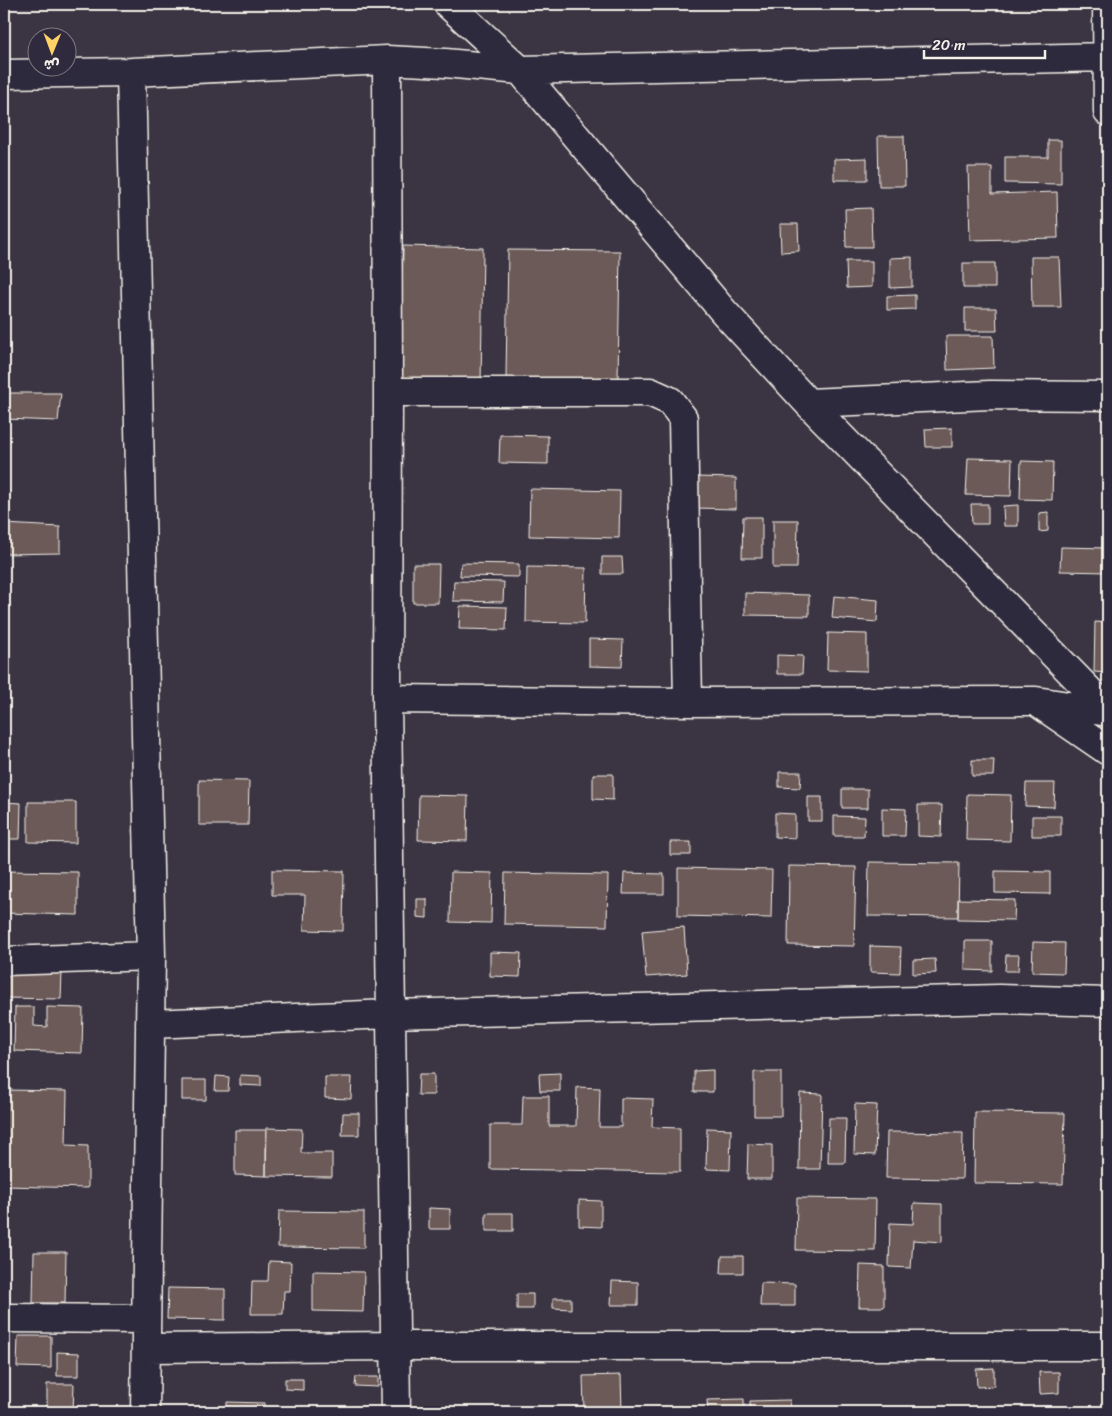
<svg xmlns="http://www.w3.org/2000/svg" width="1112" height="1416" viewBox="0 0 1112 1416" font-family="Sriracha,'Playpen Sans Arabic',sans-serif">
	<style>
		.building { fill: #6c5a59; stroke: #f4f1e8 }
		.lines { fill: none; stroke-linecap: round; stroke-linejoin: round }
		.minor-casing { stroke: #f4f1e8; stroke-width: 31 }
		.minor { stroke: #2f2a3d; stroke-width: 28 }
	</style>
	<rect width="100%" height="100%" fill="#3b3443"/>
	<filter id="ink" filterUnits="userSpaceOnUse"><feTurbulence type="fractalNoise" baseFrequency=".02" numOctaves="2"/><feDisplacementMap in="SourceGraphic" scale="10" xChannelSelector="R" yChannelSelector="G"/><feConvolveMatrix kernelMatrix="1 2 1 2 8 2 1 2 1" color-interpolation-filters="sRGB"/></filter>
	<g filter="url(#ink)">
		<path class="building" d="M 703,4 L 776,4 L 776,8 L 703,7 Z
			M 884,4 L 959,4 L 959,6 L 884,5 Z
			M 878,136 L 904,136 L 905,186 L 879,186 Z
			M 1048,140 L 1061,140 L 1061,184 L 1005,183 L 1005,157 L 1048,157 Z
			M 867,158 L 867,180 L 834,180 L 834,159 Z
			M 968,167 L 992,167 L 992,194 L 1057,192 L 1058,238 L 970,240 Z
			M 871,208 L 872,247 L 846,247 L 845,209 Z
			M 780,224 L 798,224 L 799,251 L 781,252 Z
			M 403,246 L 483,248 L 481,383 L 400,382 Z
			M 508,250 L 620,251 L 618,380 L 506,378 Z
			M 912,257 L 912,287 L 890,288 L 890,258 Z
			M 1031,257 L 1059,257 L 1061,307 L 1032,307 Z
			M 846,261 L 872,261 L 872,287 L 847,288 Z
			M 963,263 L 995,263 L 995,288 L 963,288 Z
			M 915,295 L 915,309 L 887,310 L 887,296 Z
			M 965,308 L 996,308 L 997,331 L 965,331 Z
			M 946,336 L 993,336 L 994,368 L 947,370 Z
			M 4,393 L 61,393 L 58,421 L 4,419 Z
			M 952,428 L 952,447 L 926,447 L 925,429 Z
			M 500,435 L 548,436 L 548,464 L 499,463 Z
			M 968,458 L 1012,459 L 1011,496 L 966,495 Z
			M 1021,461 L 1053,462 L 1052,500 L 1020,499 Z
			M 696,477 L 736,478 L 736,509 L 695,508 Z
			M 530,489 L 620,491 L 619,538 L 529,536 Z
			M 971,504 L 988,504 L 988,524 L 972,524 Z
			M 1018,505 L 1018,526 L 1004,526 L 1003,506 Z
			M 1048,512 L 1048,531 L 1039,532 L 1039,513 Z
			M 743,517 L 762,517 L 762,558 L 742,558 Z
			M 773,520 L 798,520 L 797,568 L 773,568 Z
			M 4,524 L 60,527 L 60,553 L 4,554 Z
			M 1061,547 L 1108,548 L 1108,572 L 1060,571 Z
			M 602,557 L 622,557 L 623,574 L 602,574 Z
			M 461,563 L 519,564 L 519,577 L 460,576 Z
			M 413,564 L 439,564 L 438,603 L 413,603 Z
			M 527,567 L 586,568 L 585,623 L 526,622 Z
			M 454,581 L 504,582 L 503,602 L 453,601 Z
			M 745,593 L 809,595 L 809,616 L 745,615 Z
			M 834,596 L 878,600 L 877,622 L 832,618 Z
			M 460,606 L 507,607 L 506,630 L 459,629 Z
			M 1095,622 L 1108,623 L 1108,673 L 1094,672 Z
			M 828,633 L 867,634 L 867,671 L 827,670 Z
			M 589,639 L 623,640 L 622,667 L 589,666 Z
			M 777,655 L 803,656 L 802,674 L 777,674 Z
			M 972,760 L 994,760 L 993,776 L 972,776 Z
			M 779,772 L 801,772 L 800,788 L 779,787 Z
			M 593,774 L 613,774 L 613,800 L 593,799 Z
			M 199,780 L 249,781 L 248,825 L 199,825 Z
			M 1026,783 L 1055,783 L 1054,807 L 1025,806 Z
			M 842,789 L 868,789 L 868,808 L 842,808 Z
			M 967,794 L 1011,795 L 1010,841 L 966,840 Z
			M 419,795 L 468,796 L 467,841 L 418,840 Z
			M 808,797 L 822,797 L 822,821 L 808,821 Z
			M 4,802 L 21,803 L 20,839 L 4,839 Z
			M 28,802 L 76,802 L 76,843 L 28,842 Z
			M 918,805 L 942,805 L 941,837 L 918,836 Z
			M 882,808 L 906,809 L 905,836 L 882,836 Z
			M 775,813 L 795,814 L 795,838 L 775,837 Z
			M 834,816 L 865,817 L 864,836 L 834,836 Z
			M 1032,816 L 1061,816 L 1061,836 L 1032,836 Z
			M 670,842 L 691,842 L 691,855 L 670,855 Z
			M 869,862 L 959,863 L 958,917 L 868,916 Z
			M 789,866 L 856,867 L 854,946 L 788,945 Z
			M 678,868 L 772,870 L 771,918 L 678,916 Z
			M 272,870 L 344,871 L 343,931 L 304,930 L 305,895 L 272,895 Z
			M 4,871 L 78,872 L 78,915 L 4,913 Z
			M 995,871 L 1050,872 L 1050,894 L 995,893 Z
			M 451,872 L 492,873 L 491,923 L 450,922 Z
			M 505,873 L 608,875 L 607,926 L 504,924 Z
			M 624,873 L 664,874 L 664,894 L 623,894 Z
			M 417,899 L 427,899 L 427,918 L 417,917 Z
			M 958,899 L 1015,900 L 1014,920 L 958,919 Z
			M 684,927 L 687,974 L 646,977 L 642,931 Z
			M 965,941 L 992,941 L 992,971 L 965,970 Z
			M 1033,942 L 1065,943 L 1064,973 L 1032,972 Z
			M 870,946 L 901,947 L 900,973 L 870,972 Z
			M 490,952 L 521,953 L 520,977 L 490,976 Z
			M 1006,955 L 1019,955 L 1018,971 L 1005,971 Z
			M 935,959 L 936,973 L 913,974 L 913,960 Z
			M 4,970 L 62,971 L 61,999 L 4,998 Z
			M 15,1007 L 34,1007 L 34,1026 L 47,1027 L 47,1007 L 83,1008 L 82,1053 L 14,1051 Z
			M 713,1070 L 713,1092 L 694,1092 L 694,1071 Z
			M 754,1072 L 781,1072 L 781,1116 L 754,1116 Z
			M 560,1073 L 560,1091 L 540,1091 L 539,1074 Z
			M 419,1074 L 434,1074 L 434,1095 L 418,1095 Z
			M 240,1075 L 261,1076 L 261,1086 L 240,1085 Z
			M 216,1076 L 229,1077 L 228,1091 L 215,1091 Z
			M 325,1077 L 352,1077 L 351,1099 L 325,1098 Z
			M 182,1080 L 206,1080 L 206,1100 L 182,1100 Z
			M 577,1087 L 600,1088 L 599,1127 L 621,1127 L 621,1098 L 653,1099 L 652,1127 L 680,1128 L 680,1172 L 490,1169 L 490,1125 L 522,1125 L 523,1096 L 549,1096 L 549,1126 L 576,1126 Z
			M 4,1090 L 67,1091 L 66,1145 L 88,1146 L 88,1188 L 4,1186 Z
			M 800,1093 L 822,1094 L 820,1169 L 799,1169 Z
			M 855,1104 L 877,1105 L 875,1155 L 854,1154 Z
			M 975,1112 L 1065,1113 L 1063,1184 L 974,1183 Z
			M 343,1113 L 359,1113 L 359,1135 L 342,1135 Z
			M 829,1118 L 846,1118 L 845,1163 L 828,1163 Z
			M 267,1128 L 302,1129 L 301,1153 L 332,1153 L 332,1177 L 266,1176 Z
			M 707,1128 L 731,1129 L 730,1170 L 706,1169 Z
			M 235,1130 L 266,1130 L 266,1176 L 235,1175 Z
			M 887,1132 L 963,1133 L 962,1179 L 886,1178 Z
			M 748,1144 L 772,1145 L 772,1179 L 747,1179 Z
			M 797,1198 L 876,1199 L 875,1251 L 796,1250 Z
			M 579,1200 L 601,1201 L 601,1227 L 579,1226 Z
			M 914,1203 L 942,1204 L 942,1242 L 913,1240 L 911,1268 L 889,1267 L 890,1223 L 913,1224 Z
			M 429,1208 L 450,1209 L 450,1229 L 429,1229 Z
			M 279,1211 L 364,1212 L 364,1248 L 278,1247 Z
			M 486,1213 L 513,1213 L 513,1231 L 486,1231 Z
			M 34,1252 L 66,1252 L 65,1303 L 33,1303 Z
			M 722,1256 L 743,1256 L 743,1273 L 721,1273 Z
			M 269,1261 L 291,1262 L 290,1291 L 284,1291 L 283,1314 L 251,1314 L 252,1281 L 268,1281 Z
			M 860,1265 L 884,1266 L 884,1307 L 859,1307 Z
			M 313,1271 L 364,1272 L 363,1312 L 313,1311 Z
			M 612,1281 L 638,1282 L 638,1305 L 611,1305 Z
			M 761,1283 L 795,1284 L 795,1306 L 760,1306 Z
			M 168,1288 L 225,1289 L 225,1320 L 167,1319 Z
			M 517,1294 L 533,1294 L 533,1309 L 517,1309 Z
			M 553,1298 L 571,1298 L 571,1309 L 553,1308 Z
			M 18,1336 L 51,1336 L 51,1368 L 17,1367 Z
			M 57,1352 L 79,1353 L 79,1376 L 57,1376 Z
			M 994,1368 L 994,1386 L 977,1387 L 976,1369 Z
			M 1039,1372 L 1059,1372 L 1059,1393 L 1040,1394 Z
			M 621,1375 L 622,1412 L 584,1412 L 583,1376 Z
			M 356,1377 L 378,1377 L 378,1387 L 355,1386 Z
			M 285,1379 L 303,1379 L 303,1390 L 285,1389 Z
			M 47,1384 L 74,1384 L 73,1412 L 47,1412 Z
			M 744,1399 L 744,1412 L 708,1412 L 707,1400 Z
			M 790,1400 L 791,1412 L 750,1412 L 750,1401 Z
			M 227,1402 L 264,1403 L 264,1412 L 227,1412 Z"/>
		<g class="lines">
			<g class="minor-casing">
				<path id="minor" d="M 448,4 L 520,70 L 724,312 L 808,403 L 1108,710
					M 1107,4 L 1108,112
					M 387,60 L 388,392 L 387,699 L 396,1412
					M 131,72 L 151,956 L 145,1412
					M 4,74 L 131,72 L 387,60 L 445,63 L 520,70 L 1108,57
					M 388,392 L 650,392 L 670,401 L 683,418 L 688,702
					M 808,403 L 990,395 L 1108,396
					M 387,699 L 688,702 L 1036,701 L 1108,712
					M 1041,705 L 1108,751
					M 4,961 L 151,956
					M 150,1024 L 390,1014 L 999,999 L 1108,1002
					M 4,1318 L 146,1319
					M 146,1348 L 395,1346 L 1108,1346"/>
			</g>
			<use href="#minor" class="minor"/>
		</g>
	</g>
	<rect width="1112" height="1416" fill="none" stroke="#2f2a3d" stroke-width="20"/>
	<rect x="10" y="10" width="1092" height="1396" fill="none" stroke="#f4f1e8" stroke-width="2" filter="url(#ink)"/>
	<g transform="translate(52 52) rotate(181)"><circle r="24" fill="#2f2a3d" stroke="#7e7a81"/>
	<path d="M0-4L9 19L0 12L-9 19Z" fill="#ffd166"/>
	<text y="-8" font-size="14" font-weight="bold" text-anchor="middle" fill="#f4f1e8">ش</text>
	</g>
	<path d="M924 50v8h121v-8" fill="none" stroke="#f4f1e8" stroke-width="2.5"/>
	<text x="932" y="50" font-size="15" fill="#f4f1e8" stroke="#2f2a3d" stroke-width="4" paint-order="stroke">20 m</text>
</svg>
